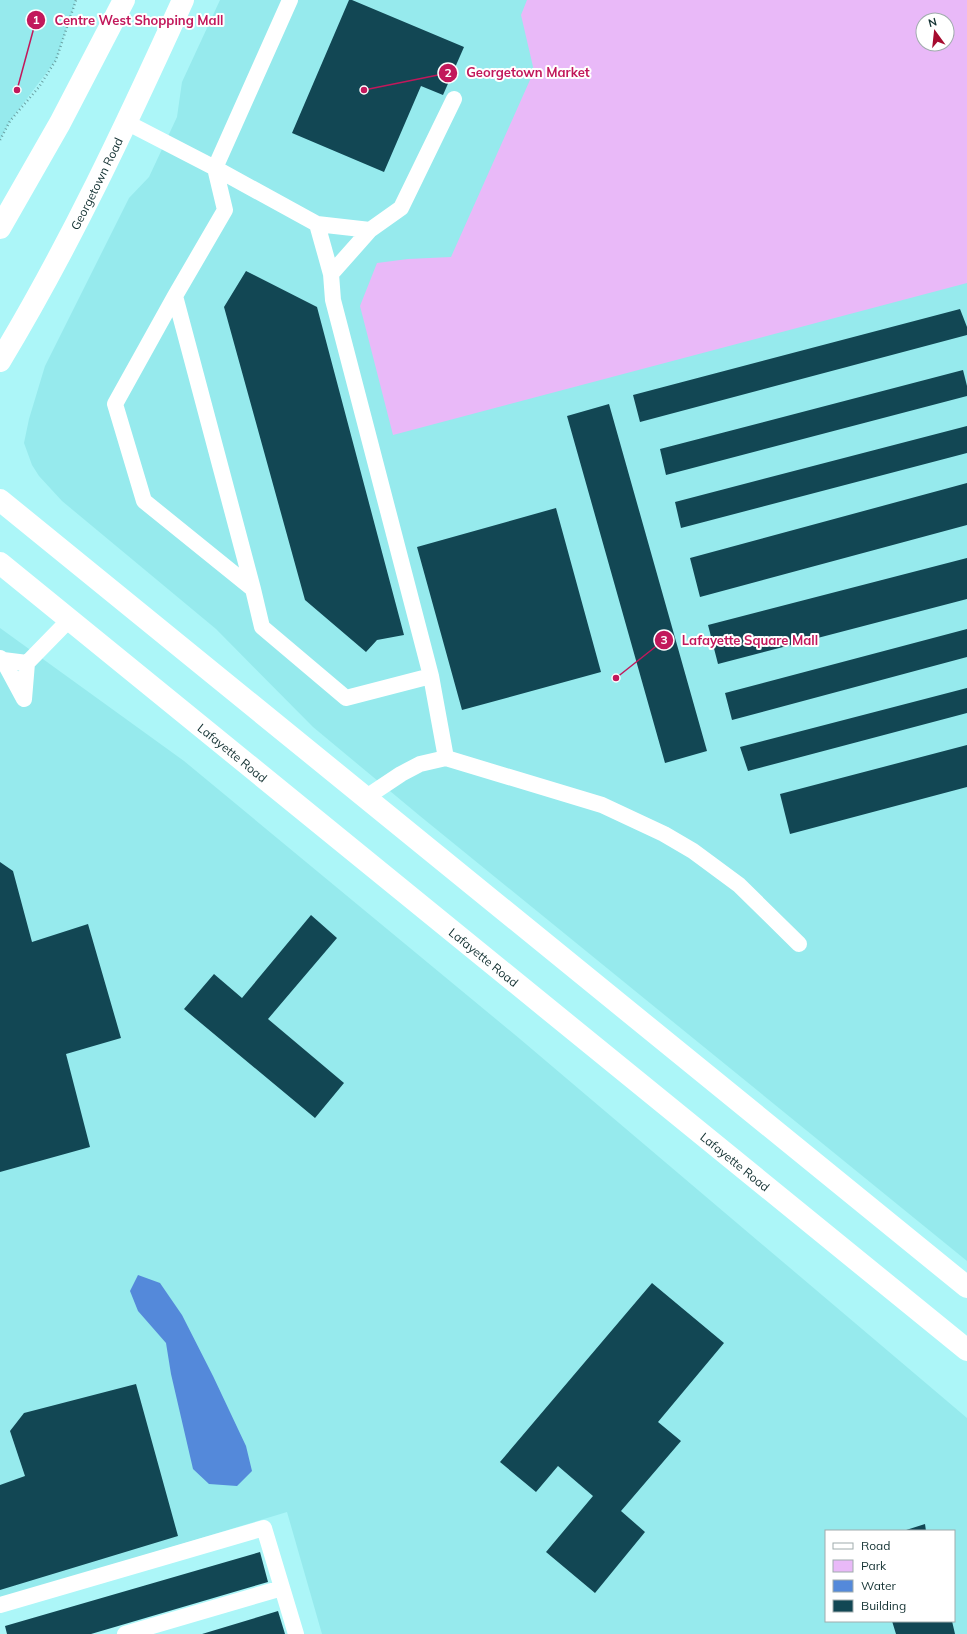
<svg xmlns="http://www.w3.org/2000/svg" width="967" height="1634" viewBox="0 0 967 1634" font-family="Mulish,sans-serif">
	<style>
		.built { fill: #96eaed; fill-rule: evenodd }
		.green { fill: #e9b9f8; fill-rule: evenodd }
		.water { fill: #5489da }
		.building { fill: #124754 }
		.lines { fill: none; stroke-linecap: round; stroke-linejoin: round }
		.path { stroke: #69a0a2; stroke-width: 2.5; stroke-dasharray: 1 3; stroke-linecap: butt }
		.service { stroke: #fff; stroke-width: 16 }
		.secondary { stroke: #fff; stroke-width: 22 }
		.primary { stroke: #fff; stroke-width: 22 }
		.labels { text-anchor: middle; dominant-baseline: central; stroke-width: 4; stroke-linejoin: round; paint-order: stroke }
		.street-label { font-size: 12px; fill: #123031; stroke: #fff }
		.leader { fill: none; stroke: #c2185b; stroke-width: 1.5 }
		.callout-dot { fill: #c2185b; stroke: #fff; stroke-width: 1.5 }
		.mark-label { font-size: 12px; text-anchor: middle; font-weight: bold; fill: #fff }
		.callout-label { font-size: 13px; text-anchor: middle; font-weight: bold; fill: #c2185b; stroke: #fff; stroke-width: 4; stroke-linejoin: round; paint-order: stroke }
	</style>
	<rect width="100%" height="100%" fill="#acf6f8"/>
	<path class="built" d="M 0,0 L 76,0 L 56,60 L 10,121 L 0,140 Z
		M 220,0 L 967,0 L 967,1261 L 420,816 L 313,727 L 216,629 L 62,501 L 39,476 L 32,465 L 24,443 L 29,419 L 45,366 L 129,198 L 149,177 L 177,117 L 182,82 ZM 923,20 L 947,20 L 947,44 L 923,44 Z
		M 0,628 L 184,761 L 520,1039 L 967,1418 L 967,1634 L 322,1634 L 287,1512 L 0,1599 ZM 826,1531 L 954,1531 L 954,1621 L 826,1621 Z"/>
	<path class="green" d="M 527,0 L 967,0 L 967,283 L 393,435 L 360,306 L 377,263 L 408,259 L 451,257 L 534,71 L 521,15 ZM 923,20 L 947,20 L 947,44 L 923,44 Z"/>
	<path class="water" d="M 138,1275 L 160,1283 L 182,1315 L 213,1376 L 246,1446 L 252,1471 L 237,1486 L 209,1484 L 193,1469 L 171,1374 L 166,1343 L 138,1311 L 130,1291 Z"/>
	<path class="building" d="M 349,0 L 352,0 L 464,47 L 443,95 L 421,86 L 384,172 L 292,133 Z
		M 246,271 L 317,307 L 404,635 L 377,640 L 366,652 L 305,600 L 224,307 Z
		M 960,309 L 967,327 L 967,335 L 640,422 L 633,395 Z
		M 963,370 L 967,386 L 967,396 L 666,475 L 660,449 Z
		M 609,404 L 707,751 L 665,763 L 567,416 Z
		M 967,426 L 967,453 L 681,528 L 675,502 Z
		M 967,483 L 967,525 L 700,597 L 690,558 Z
		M 556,508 L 601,672 L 462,710 L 417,547 Z
		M 967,558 L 967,599 L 718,664 L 708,625 Z
		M 967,629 L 967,657 L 732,720 L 725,693 Z
		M 967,688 L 967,713 L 748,771 L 740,747 Z
		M 967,745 L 967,787 L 790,834 L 780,794 Z
		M 0,862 L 13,871 L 32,942 L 88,924 L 121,1038 L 66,1054 L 90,1147 L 0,1172 Z
		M 311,915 L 337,938 L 268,1019 L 344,1083 L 315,1118 L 184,1009 L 214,974 L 242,998 Z
		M 652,1283 L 724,1343 L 658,1422 L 681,1441 L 621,1511 L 645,1532 L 595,1593 L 546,1552 L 593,1496 L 558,1466 L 536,1492 L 500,1462 Z
		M 136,1384 L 178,1536 L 0,1590 L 0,1485 L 25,1476 L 10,1431 L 24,1413 Z
		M 925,1524 L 926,1531 L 903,1531 Z
		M 260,1552 L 268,1582 L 91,1634 L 7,1634 L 5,1626 Z
		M 278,1611 L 285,1634 L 202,1634 Z
		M 892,1621 L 952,1621 L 955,1634 L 896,1634 Z"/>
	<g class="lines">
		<path class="path" d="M 0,140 L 10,121 L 39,87 L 56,60 L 76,0"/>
		<path class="service" d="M 290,0 L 215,168 L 225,210 L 175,296 L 115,404 L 144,501 L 253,589 L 262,627 L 346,698 L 431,676 L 446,758
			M 126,122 L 215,168 L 317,224 L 331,274
			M 317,224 L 370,230
			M 175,296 L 253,589
			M 0,658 L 3,660 L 24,699 L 27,663 L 3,660
			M 27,663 L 70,619
			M 431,676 L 333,300 L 331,274 L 370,230 L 401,208 L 454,99
			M 365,798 L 401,774 L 420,764 L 446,758 L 602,805 L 664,834 L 693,851 L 739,885 L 799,944
			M 0,1605 L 264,1528 L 296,1634
			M 125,1634 L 282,1588"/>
		<g class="secondary">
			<path d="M 0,228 L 60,123 L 124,0"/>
			<path id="s1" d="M 0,361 C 70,245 127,123 183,0"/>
		</g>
		<g class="primary">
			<path d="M 0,500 L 967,1287"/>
			<path id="s2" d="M 0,563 L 967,1350"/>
		</g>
	</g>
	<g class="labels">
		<g class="street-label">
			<text stroke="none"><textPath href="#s1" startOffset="202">Georgetown Road</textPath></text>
			<text stroke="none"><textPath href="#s2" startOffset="300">Lafayette Road</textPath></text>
			<text stroke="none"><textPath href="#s2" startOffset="624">Lafayette Road</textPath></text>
			<text stroke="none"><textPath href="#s2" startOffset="948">Lafayette Road</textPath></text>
		</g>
	</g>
	<path class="leader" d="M17 90L36 20M364 90L448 73M616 678L664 640"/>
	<g class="callout-dot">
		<circle cx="17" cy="90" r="4"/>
		<circle cx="364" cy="90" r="4"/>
		<circle cx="616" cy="678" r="4"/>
		<circle cx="36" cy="20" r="10"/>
		<circle cx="448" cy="73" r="10"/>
		<circle cx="664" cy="640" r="10"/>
	</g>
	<g class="mark-label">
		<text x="36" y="24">1</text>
		<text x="448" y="77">2</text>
		<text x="664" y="644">3</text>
	</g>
	<g class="callout-label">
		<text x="139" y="25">Centre West Shopping Mall</text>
		<text x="528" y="77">Georgetown Market</text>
		<text x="750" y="645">Lafayette Square Mall</text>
	</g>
	<rect x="825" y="1530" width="130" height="92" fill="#ffffff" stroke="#a0acad"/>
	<rect x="833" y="1543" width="20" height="6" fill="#ffffff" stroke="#a0acad"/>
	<text x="861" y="1550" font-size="12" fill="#123031">Road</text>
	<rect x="833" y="1560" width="20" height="12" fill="#e9b9f8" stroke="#a0acad"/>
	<text x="861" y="1570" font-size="12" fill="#123031">Park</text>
	<rect x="833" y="1580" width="20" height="12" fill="#5489da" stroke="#a0acad"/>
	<text x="861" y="1590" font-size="12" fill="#123031">Water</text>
	<rect x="833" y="1600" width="20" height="12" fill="#124754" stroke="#a0acad"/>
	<text x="861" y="1610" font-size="12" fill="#123031">Building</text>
	<g transform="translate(935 32) rotate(345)"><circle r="19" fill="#ffffff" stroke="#a0acad"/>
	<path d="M0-3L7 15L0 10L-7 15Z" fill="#a60b2f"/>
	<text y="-6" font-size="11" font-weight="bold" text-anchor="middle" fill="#123031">N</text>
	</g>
</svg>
